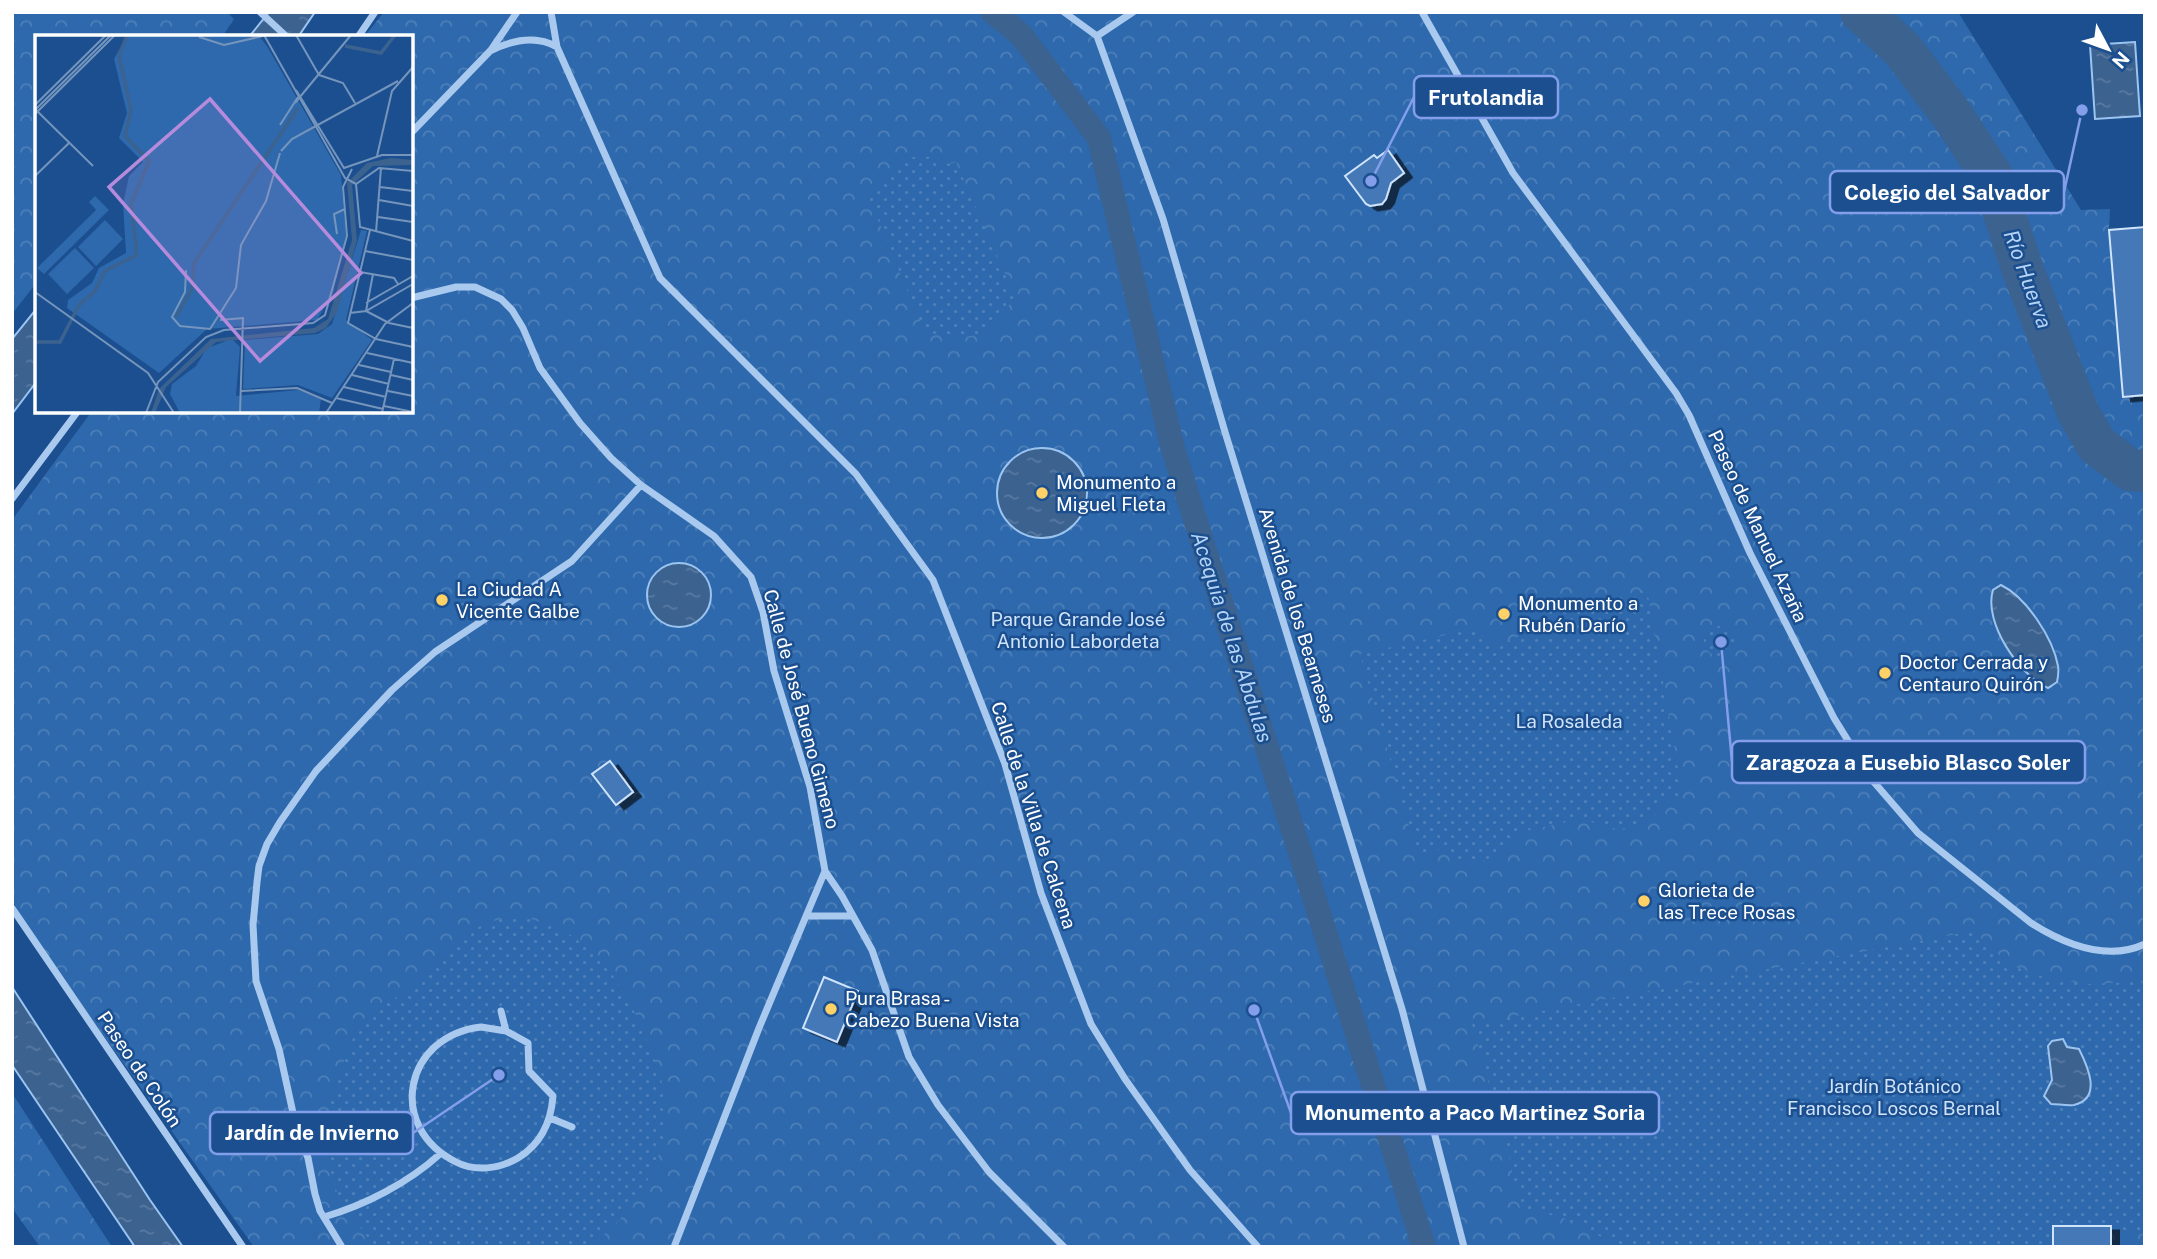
<svg xmlns="http://www.w3.org/2000/svg" width="2157" height="1259" viewBox="0 0 2157 1259" font-family="'Public Sans',sans-serif">
	<style>
		.forest { fill: url(#forest-crowns) }
		.garden { fill: url(#garden-dots); fill-rule: evenodd }
		.water { fill: url(#water-ripples); stroke: #9cc4f0; stroke-width: 2 }
		.lines { fill: none; stroke-linecap: round; stroke-linejoin: round }
		.canal { stroke: #3c6290; stroke-width: 24 }
		.river { stroke: #3c6290; stroke-width: 42 }
		.building { fill: #4478b7; stroke: #cfe3fa; stroke-width: 2; filter: url(#shadow) }
		.street { stroke: #a9c9ee; stroke-width: 7 }
		.poi-dot { fill: #ffd166; stroke: #1b4f8f; stroke-width: 2.5 }
		.labels { text-anchor: middle; dominant-baseline: central; stroke-width: 5; stroke-linejoin: round; paint-order: stroke }
		.poi-label { font-size: 19px; fill: #fff; stroke: #1b4f8f; text-anchor: start }
		.street-label { font-size: 19px; fill: #fff; stroke: #1b4f8f }
		.park-label { font-size: 19px; fill: #cfe3fa; stroke: #1b4f8f }
		.water-label { font-size: 21px; font-style: italic; fill: #b5d3f5; stroke: #1b4f8f }
		.inset-river { fill: none; stroke: #3c6290; stroke-width: 3.5 }
		.inset-road { fill: none; stroke: #7695bc; stroke-width: 2 }
		.view { fill: #b68bdc; fill-opacity: 0.15; stroke: #b68bdc; stroke-width: 3.5 }
		.inset-edge { fill: none; stroke: #fff; stroke-width: 3.5 }
		.leader { fill: none; stroke: #839eea; stroke-width: 2.5 }
		.callout-dot { fill: #839eea; stroke: #1b4f8f; stroke-width: 2.5 }
		.callout { fill: #1b4f8f; stroke: #839eea; stroke-width: 2.5 }
		.callout-label { font-size: 21px; text-anchor: middle; font-weight: bold; fill: #fff }
	</style>
	<defs>
		<pattern id="forest-crowns" width="20" height="18" patternUnits="userSpaceOnUse" patternTransform="scale(1.75)"><rect width="20" height="18" fill="#2e69ad"/><path d="M2 6a3 3 0 1 1 6 0M12 15a3 3 0 1 1 6 0" fill="none" stroke="#4d80b9"/></pattern>
		<pattern id="garden-dots" width="8" height="8" patternUnits="userSpaceOnUse" patternTransform="scale(1.75)"><rect width="8" height="8" fill="#2e69ad"/><path d="M2 2h.1M6 6h.1" fill="none" stroke="#4d80b9" stroke-width="1.8" stroke-linecap="round"/></pattern>
		<pattern id="water-ripples" width="26" height="14" patternUnits="userSpaceOnUse" patternTransform="scale(1.75)"><rect width="26" height="14" fill="#3c6290"/><path d="M2 4q2-2 4 0t4 0M15 11q2-2 4 0t4 0" fill="none" stroke="#597aa1"/></pattern>
		<filter id="shadow"><feDropShadow dx="8" dy="4.5" stdDeviation="0" flood-color="#0009"/></filter>
	</defs>
	<rect width="100%" height="100%" fill="#1b4f8f"/>
	<path class="forest" d="M 12,12 L 227,12 L 234,19 L 222,37 L 37,37 L 37,282 L 12,314 Z
		M 384,12 L 1958,12 L 2081,210 L 2110,209 L 2109,230 L 2123,397 L 2145,395 L 2145,1247 L 254,1247 L 30,932 L 12,900 L 12,520 L 92,411 L 411,411 L 411,37 L 364,37 Z
		M 12,1093 L 112,1247 L 40,1247 L 12,1208 Z"/>
	<path class="garden" d="M 922,156 L 936,158 L 949,164 L 956,162 L 1016,299 L 1010,301 C 1005,332 963,344 937,334 L 927,338 L 869,198 L 877,194 C 880,181 892,164 905,159 C 909,157 917,157 922,156 Z
		M 1647,590 L 1683,797 L 1662,801 C 1653,834 1608,834 1585,818 L 1520,832 C 1503,863 1470,871 1441,849 L 1417,854 L 1360,654 L 1477,628 L 1482,636 L 1491,642 C 1512,643 1527,637 1532,615 Z
		M1704 641a15 15 0 1 1 30 0a15 15 0 1 1-30 0Z
		M 517,915 C 536,921 555,925 572,936 C 605,957 628,994 642,1029 C 651,1051 663,1076 665,1100 C 671,1158 634,1214 589,1247 L 374,1247 L 339,1197 L 320,1147 L 333,1092 L 350,1044 L 361,1024 L 380,1008 L 425,979 L 482,924 Z
		M 1973,931 L 2010,965 L 2049,979 L 2088,984 L 2141,982 L 2145,997 L 2145,1234 L 2111,1234 L 2110,1226 L 2053,1226 L 2053,1247 L 1621,1247 L 1566,1219 L 1520,1207 L 1509,1156 L 1472,1024 ZM 2063,1044 L 2067,1047 L 2079,1049 L 2091,1072 L 2046,1091 L 2052,1080 Z"/>
	<path class="water" d="M 269,12 L 315,12 L 298,37 L 249,37 Z
		M 2135,42 L 2140,116 L 2095,119 L 2090,45 Z
		M 37,308 L 37,381 L 12,414 L 12,339 Z
		M997 493a45 45 0 1 1 90 0a45 45 0 1 1-90 0Z
		M647 595a32 32 0 1 1 64 0a32 32 0 1 1-64 0Z
		M 2001,585 C 2026,597 2053,638 2058,666 C 2059,671 2058,677 2057,682 L 2048,688 C 2019,675 1983,622 1993,590 Z
		M 12,987 L 150,1200 L 183,1247 L 135,1247 L 12,1065 Z
		M 2063,1039 L 2067,1047 L 2079,1049 C 2087,1065 2103,1098 2074,1105 C 2067,1106 2058,1104 2051,1104 L 2044,1096 L 2052,1080 L 2048,1046 L 2052,1041 Z"/>
	<g class="lines">
		<path class="canal" d="M 993,12 L 1021,35 L 1099,138 L 1173,449 L 1424,1247"/>
		<path class="river" d="M 1861,12 L 1902,49 L 1952,115 L 1992,176 L 2022,268 L 2078,412 L 2097,445 L 2130,470 L 2145,471"/>
	</g>
	<path class="building" d="M 1388,150 L 1404,173 L 1391,183 L 1386,199 L 1382,204 L 1370,206 L 1366,204 L 1345,176 L 1374,155 L 1377,158 Z
		M 2145,227 L 2145,395 L 2123,397 L 2109,230 Z
		M 610,761 L 633,792 L 616,805 L 592,774 Z
		M 824,977 L 858,991 L 837,1042 L 803,1028 Z
		M 2053,1226 L 2111,1226 L 2111,1247 L 2053,1247 Z"/>
	<g class="lines">
		<path class="street" d="M 260,12 L 287,37
			M 551,12 L 557,47 L 660,278 L 856,474 L 933,580 L 1005,764 L 1041,893 L 1091,1024 L 1125,1079 L 1190,1170 L 1258,1247
			M 1064,12 L 1097,36 L 1163,219 L 1225,432 L 1402,1009 L 1464,1247
			M 1422,12 L 1513,173 L 1676,393 L 1689,415 L 1750,553 L 1834,718 L 1873,781 L 1918,833 L 2031,923 C 2064,944 2106,962 2145,944
			M 1097,36 L 1133,12
			M 358,37 L 375,12
			M 492,50 C 513,40 536,35 557,47
			M 411,133 L 491,50 L 517,12
			M 411,298 L 456,287 L 475,287 L 501,299 L 512,310 L 523,328 L 540,368 L 580,423 L 611,458 L 641,485 L 714,536 L 751,577 L 763,612 L 774,671 L 810,787 L 825,871 L 842,896 L 872,950 L 909,1057 L 938,1105 L 989,1172 L 1064,1247
			M 12,499 L 78,411
			M 12,908 L 243,1247
			M 807,916 L 853,916
			M 501,1011 L 506,1031
			M 481,1027 L 506,1031 L 528,1043 L 529,1071 L 553,1096 C 551,1123 541,1144 518,1158 C 499,1169 475,1172 456,1162 C 386,1127 404,1036 481,1027 Z
			M 550,1118 L 572,1127
			M 324,1217 C 365,1205 408,1183 440,1154
			M 342,1247 L 320,1211 L 315,1194 L 308,1158 L 295,1122 L 279,1049 L 256,981 L 253,925 L 257,882 L 259,866 L 267,844 L 280,822 L 316,771 L 392,690 L 435,652 L 572,561 L 641,485
			M 674,1247 L 759,1028 L 825,871"/>
	</g>
	<g class="poi-dot">
		<circle cx="1042" cy="493" r="7"/>
		<circle cx="442" cy="600" r="7"/>
		<circle cx="1504" cy="614" r="7"/>
		<circle cx="1885" cy="673" r="7"/>
		<circle cx="1644" cy="901" r="7"/>
		<circle cx="831" cy="1009" r="7"/>
	</g>
	<g class="labels">
		<g class="poi-label">
			<text x="1056" y="482">Monumento a<tspan x="1056" dy="22">Miguel Fleta</tspan></text>
			<text x="456" y="589">La Ciudad A<tspan x="456" dy="22">Vicente Galbe</tspan></text>
			<text x="1518" y="603">Monumento a<tspan x="1518" dy="22">Rubén Darío</tspan></text>
			<text x="1899" y="662">Doctor Cerrada y<tspan x="1899" dy="22">Centauro Quirón</tspan></text>
			<text x="1658" y="890">Glorieta de<tspan x="1658" dy="22">las Trece Rosas</tspan></text>
			<text x="845" y="998">Pura Brasa -<tspan x="845" dy="22">Cabezo Buena Vista</tspan></text>
		</g>
		<g class="street-label">
			<text transform="translate(1758 526) rotate(65)">Paseo de Manuel Azaña</text>
			<text transform="translate(1298 615) rotate(73)">Avenida de los Bearneses</text>
			<text transform="translate(802 709) rotate(75)">Calle de José Bueno Gimeno</text>
			<text transform="translate(1034 815) rotate(72)">Calle de la Villa de Calcena</text>
			<text transform="translate(140 1069) rotate(56)">Paseo de Colón</text>
		</g>
		<g class="park-label">
			<text x="1078" y="619">Parque Grande José<tspan x="1078" dy="22">Antonio Labordeta</tspan></text>
			<text x="1569" y="721">La Rosaleda</text>
			<text x="1894" y="1086">Jardín Botánico<tspan x="1894" dy="22">Francisco Loscos Bernal</tspan></text>
		</g>
		<g class="water-label">
			<text transform="translate(2028 279) rotate(70)">Río Huerva</text>
			<text transform="translate(1232 637) rotate(72)">Acequia de las Abdulas</text>
		</g>
	</g>
	<g transform="translate(35 35)">
		<rect width="378" height="378" fill="#1b4f8f"/>
		<path d="M 70,185 L 88,204 L 61,231 L 43,212 ZM 40,213 L 59,233 L 32,259 L 13,239 Z" fill="#2e69ad"/>
		<path d="M 92,0 L 223,0 L 232,11 L 306,140 L 311,201 L 298,258 L 282,285 L 172,294 L 124,338 L 32,273 L 33,265 L 57,248 L 64,233 L 91,218 L 88,169 L 94,141 L 108,127 L 84,103 L 92,78 L 79,24 ZM 60,161 L 74,175 L 9,239 L 2,233 L 61,175 L 54,167 ZM 326,195 L 332,196 L 311,285 L 337,305 L 297,363 L 263,350 L 208,354 L 210,305 L 283,299 L 297,289 ZM 197,304 L 205,312 L 201,361 L 263,355 L 286,364 L 284,378 L 145,378 L 135,359 L 137,349 L 161,331 L 172,313 Z" fill="#2e69ad"/>
		<path d="M 170,63 L 212,103 L 215,119 L 204,135 L 162,102 L 154,84 ZM 171,134 L 194,152 L 182,170 L 157,152 ZM261 208a18 18 0 1 1 36 0a18 18 0 1 1-36 0Z" fill="#2e69ad"/>
		<path d="M 356,123 L 378,125 L 378,130 L 338,131 L 317,150 L 322,205 L 302,277 L 291,293 L 280,298 L 181,307 L 131,352 L 120,378 L 116,378 L 124,354 L 176,304 L 279,293 L 293,284 L 317,205 L 312,148 L 332,128 Z" fill="#3c6290"/>
		<path class="inset-river" d="M 310,11 L 346,18 L 360,0M 141,282 L 157,254 L 159,228 L 263,73M 0,307 L 25,307 L 44,270 L 60,256 L 70,236 L 102,220 L 96,169 L 114,126 L 90,101 L 96,75 L 84,21 L 92,0"/>
		<path class="inset-road" d="M 229,0 L 310,143 L 321,149 L 344,133 L 378,136M 261,0 L 284,40M 164,2 L 189,10 L 228,1M 284,40 L 308,48 L 320,68M 261,55 L 309,133 L 347,120 L 378,120M 260,68 L 316,0M 0,70 L 71,0M 0,74 L 58,131M 0,75 L 76,0M 0,79 L 80,0M 245,90 L 263,62M 246,116 L 257,104 L 363,46M 342,121 L 357,56 L 378,32M 0,141 L 35,107M 321,149 L 325,192 L 378,206M 345,152 L 378,156M 344,165 L 378,171M 343,182 L 378,187M 335,195 L 313,288 L 341,304 L 378,312M 341,197 L 346,133M 302,199 L 299,179 L 310,174M 330,216 L 378,225M 151,235 L 150,257 L 137,282 L 145,291 L 175,294 L 201,253 L 206,210 L 231,166 L 245,118M 325,237 L 359,243 L 363,249M 0,257 L 113,338 L 139,378M 331,268 L 378,241M 331,276 L 354,288 L 378,293M 331,276 L 338,239M 315,278 L 331,276 L 378,249M 185,285 L 208,283 L 205,378M 332,318 L 378,328M 324,330 L 356,337M 317,340 L 354,349M 356,340 L 378,345M 309,352 L 351,362M 206,356 L 262,353 L 297,368M 353,356 L 378,361M 301,363 L 348,374M 349,371 L 378,377M 111,378 L 123,347 L 171,302 L 189,295 L 278,288 L 290,280 L 312,201 L 308,152 L 317,134M 291,378 L 350,289 L 378,268M 347,378 L 359,324"/>
		<path class="view" d="M 175,64 L 326,238 L 225,326 L 74,152 Z"/>
		<rect width="378" height="378" class="inset-edge"/>
	</g>
	<path class="leader" d="M1371 181L1414 97M2082 110L2064 192M1721 642L1732 762M1254 1010L1291 1113M499 1075L413 1133"/>
	<g class="callout-dot">
		<circle cx="1371" cy="181" r="7"/>
		<circle cx="2082" cy="110" r="7"/>
		<circle cx="1721" cy="642" r="7"/>
		<circle cx="1254" cy="1010" r="7"/>
		<circle cx="499" cy="1075" r="7"/>
	</g>
	<g class="callout">
		<rect x="1414" y="76" width="144" height="42" rx="7"/>
		<rect x="1830" y="171" width="234" height="42" rx="7"/>
		<rect x="1732" y="741" width="353" height="42" rx="7"/>
		<rect x="1291" y="1092" width="368" height="42" rx="7"/>
		<rect x="210" y="1112" width="203" height="42" rx="7"/>
	</g>
	<g class="callout-label">
		<text x="1486" y="105">Frutolandia</text>
		<text x="1947" y="200">Colegio del Salvador</text>
		<text x="1908" y="770">Zaragoza a Eusebio Blasco Soler</text>
		<text x="1475" y="1120">Monumento a Paco Martinez Soria</text>
		<text x="312" y="1140">Jardín de Invierno</text>
	</g>
	<rect width="2157" height="1259" fill="none" stroke="#ffffff" stroke-width="28"/>
	<g transform="translate(2108 49) rotate(131)" stroke="#1b4f8f" stroke-width="5" paint-order="stroke">
	<path d="M0-5L12 26L0 18L-12 26Z" fill="#ffffff"/>
	<text y="-10" font-size="19" font-weight="bold" text-anchor="middle" fill="#ffffff">N</text>
	</g>
</svg>
